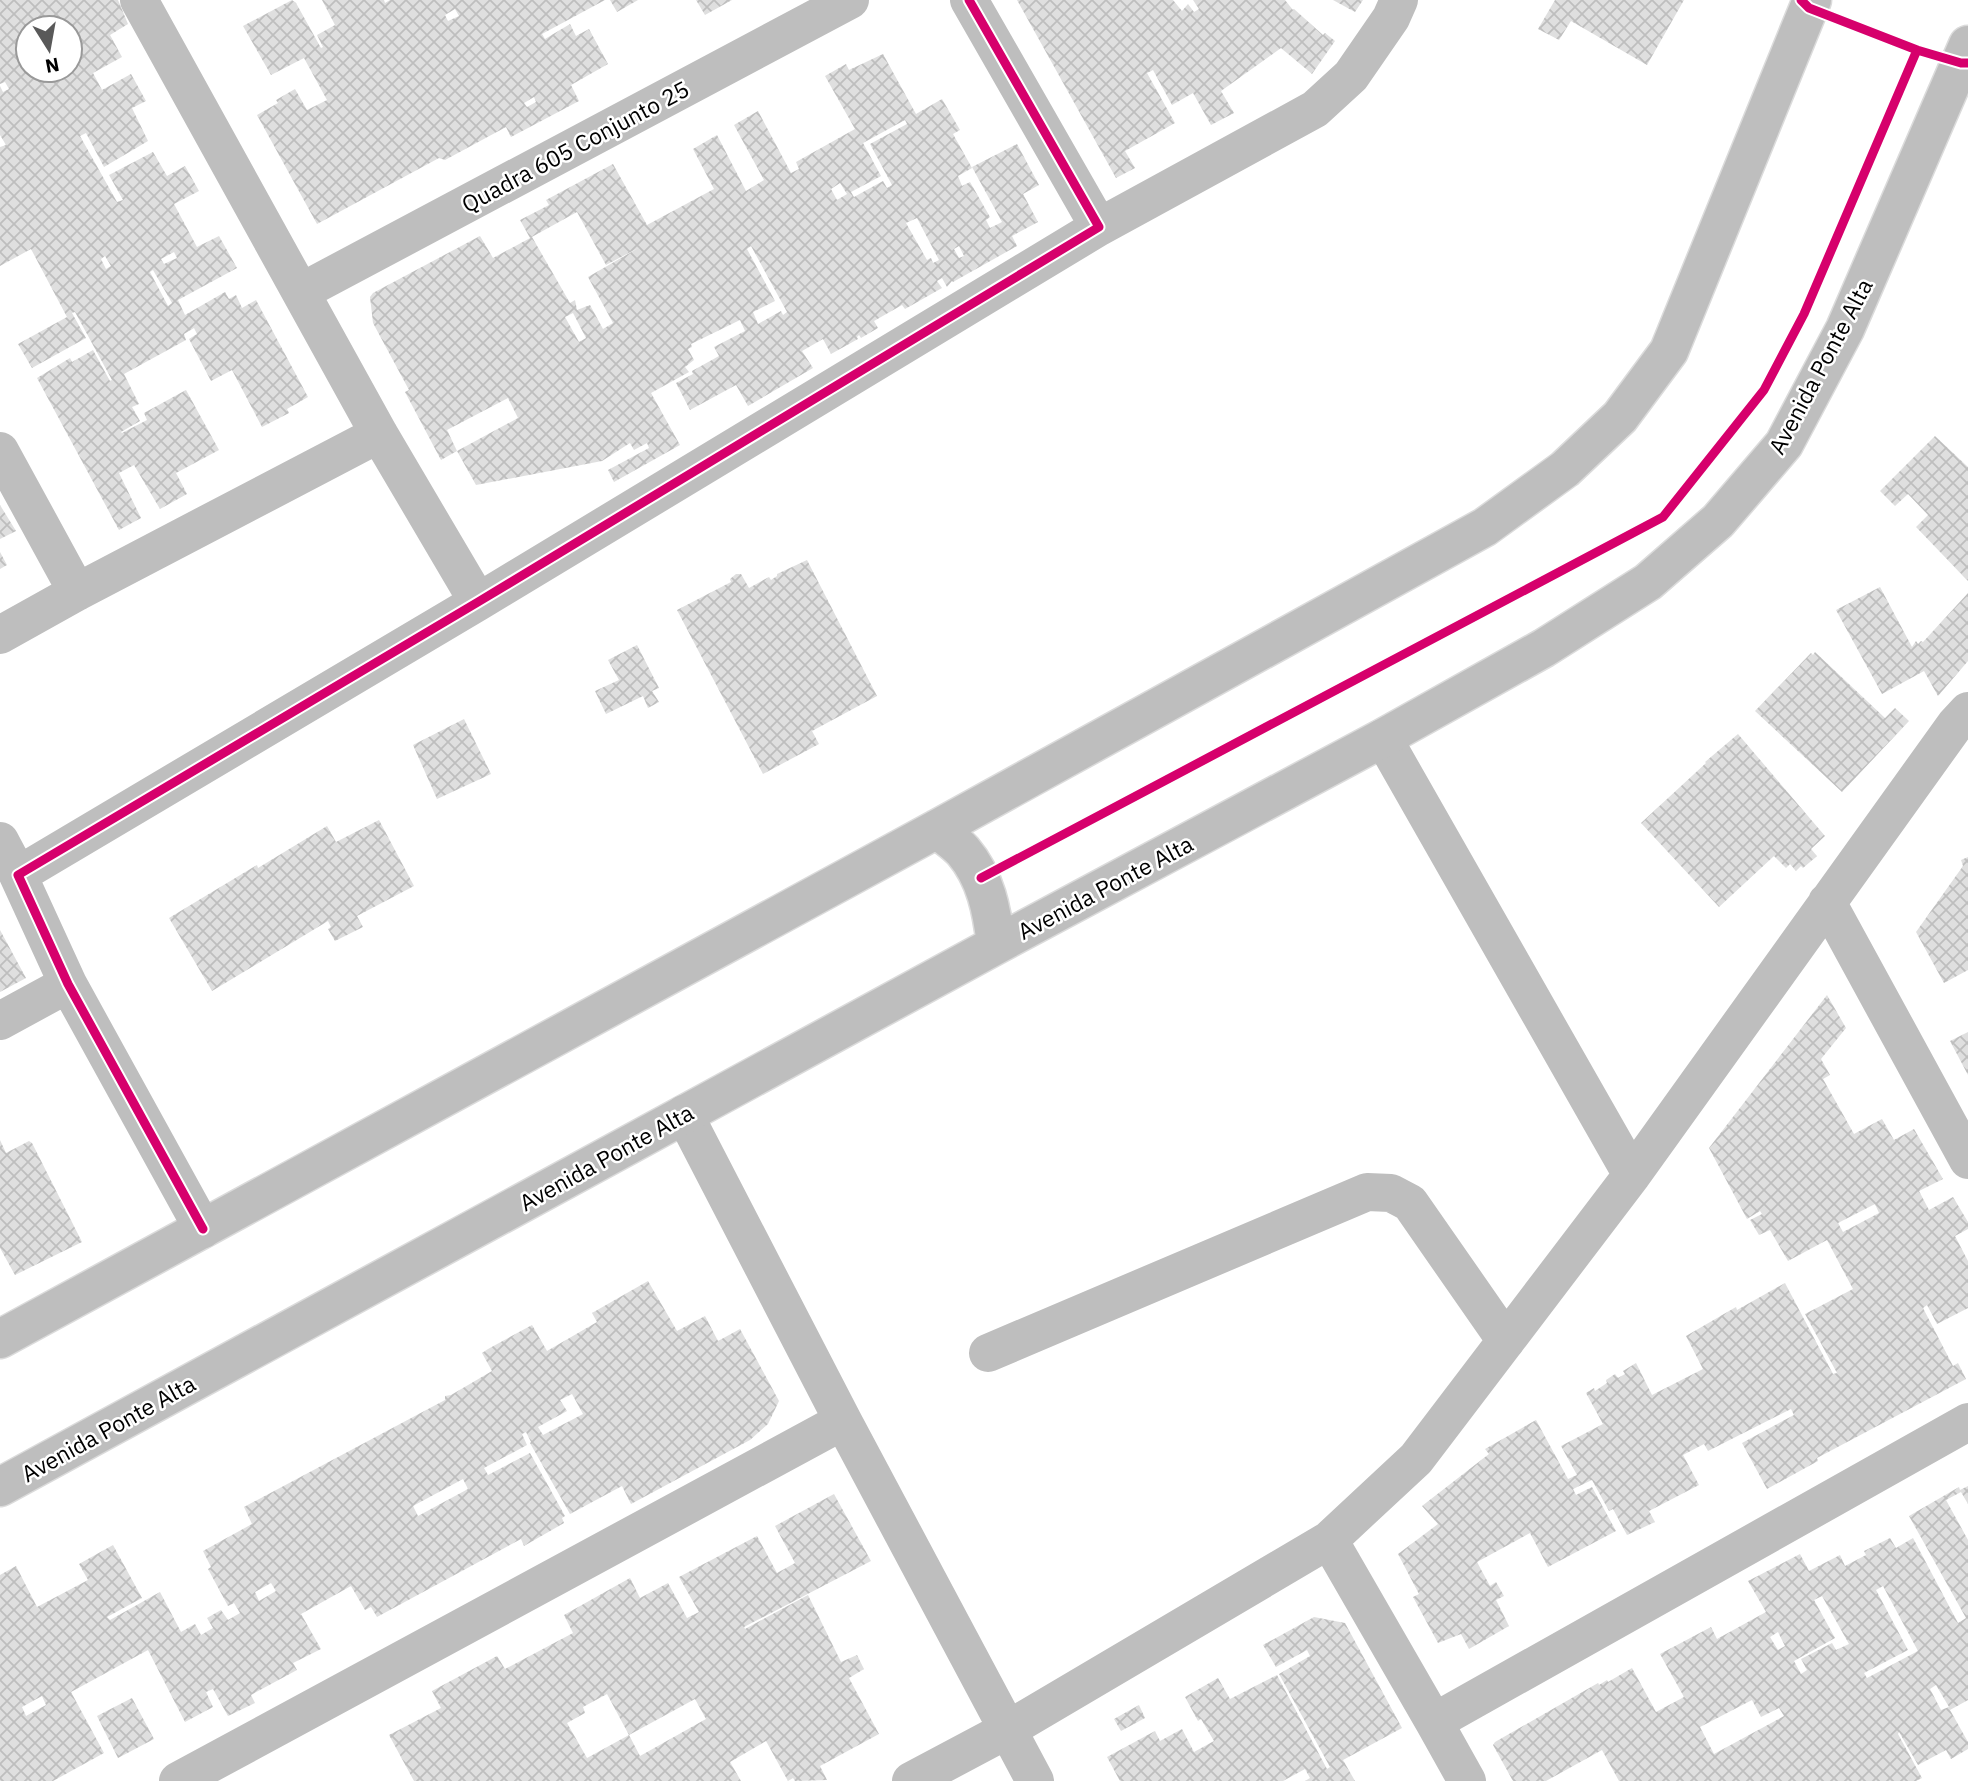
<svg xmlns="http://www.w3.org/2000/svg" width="1968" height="1781" viewBox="0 0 1968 1781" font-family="'IBM Plex Sans',sans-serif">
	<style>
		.building { fill: url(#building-cross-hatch); fill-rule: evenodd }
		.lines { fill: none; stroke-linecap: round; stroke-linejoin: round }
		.major-casing { stroke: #dbdbdb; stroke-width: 41 }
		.minor { stroke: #bebebe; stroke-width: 38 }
		.major { stroke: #bebebe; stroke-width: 38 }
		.cycleway-casing { stroke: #fff; stroke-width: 13 }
		.cycleway { stroke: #d6006c; stroke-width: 9 }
		.labels { text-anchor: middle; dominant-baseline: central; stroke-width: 5; stroke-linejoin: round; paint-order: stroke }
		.street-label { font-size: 23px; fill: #000; stroke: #fff }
	</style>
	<defs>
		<pattern id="building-cross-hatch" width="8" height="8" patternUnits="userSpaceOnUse" patternTransform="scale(1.75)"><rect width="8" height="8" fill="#dfdfdf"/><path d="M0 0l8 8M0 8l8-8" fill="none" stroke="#bebebe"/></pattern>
	</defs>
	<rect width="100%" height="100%" fill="#fff"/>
	<path class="building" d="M 0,0 L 118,0 L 128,24 L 110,35 L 122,57 L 93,73 L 102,90 L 131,74 L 146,101 L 132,108 L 148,141 L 104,167 L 86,133 L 80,136 L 117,202 L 123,200 L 109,175 L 153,152 L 167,176 L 185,166 L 199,191 L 174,204 L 197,247 L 219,236 L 237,268 L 178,300 L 185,315 L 225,292 L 229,299 L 236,295 L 242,308 L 256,300 L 308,397 L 287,409 L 289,413 L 262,427 L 232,370 L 211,381 L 189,339 L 197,334 L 194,328 L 184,334 L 186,340 L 124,374 L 139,404 L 132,407 L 140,421 L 121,432 L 122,433 L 147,420 L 144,413 L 186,390 L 219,450 L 176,473 L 187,494 L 160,509 L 134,465 L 119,473 L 141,518 L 119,530 L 37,378 L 70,358 L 72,362 L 93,350 L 110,381 L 112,380 L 75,312 L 72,313 L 86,338 L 32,368 L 18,344 L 67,317 L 31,249 L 0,266 L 0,147 L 6,145 L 0,135 L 0,86 L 3,92 L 9,89 L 5,82 L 0,84 ZM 28,28 L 70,28 L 70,70 L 28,70 ZM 174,252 L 177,258 L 164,264 L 161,259 ZM 105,256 L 111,266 L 106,269 L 101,259 ZM 153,270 L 172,303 L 168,306 L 150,272 Z
		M 292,0 L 296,3 L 321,48 L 323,47 L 317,35 L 335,25 L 322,0 L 384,0 L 385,3 L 390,0 L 605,0 L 542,34 L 545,39 L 570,24 L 576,36 L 589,29 L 608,64 L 571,85 L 579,101 L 511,137 L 506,127 L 445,160 L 439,158 L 317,224 L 257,115 L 278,103 L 276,100 L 295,89 L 307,110 L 327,100 L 304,58 L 271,75 L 243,26 ZM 455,9 L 459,16 L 448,21 L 445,15 ZM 534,97 L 536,102 L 527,107 L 524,103 Z
		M 610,0 L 638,0 L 617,12 Z
		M 696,0 L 732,0 L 705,15 Z
		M 1017,0 L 1173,0 L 1182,11 L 1188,4 L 1194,12 L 1199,9 L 1193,0 L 1285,0 L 1293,10 L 1294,9 L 1323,35 L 1325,33 L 1335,41 L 1312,74 L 1281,48 L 1221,91 L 1234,113 L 1211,125 L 1193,93 L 1172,105 L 1153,70 L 1147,73 L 1175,123 L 1125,151 L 1135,168 L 1116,178 Z
		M 1333,0 L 1363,0 L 1355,12 Z
		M 1555,0 L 1684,0 L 1647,65 L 1571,21 L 1559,40 L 1538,29 Z
		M 883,54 L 916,114 L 942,99 L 960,130 L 953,134 L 972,168 L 958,176 L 962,186 L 970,182 L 990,217 L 986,220 L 990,228 L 1002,222 L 972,167 L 1017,144 L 1039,185 L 1023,194 L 1038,222 L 1012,236 L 1017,246 L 953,282 L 952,281 L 947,287 L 942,278 L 937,281 L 942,288 L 905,309 L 902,305 L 874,321 L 878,328 L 861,338 L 859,335 L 857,337 L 858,339 L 831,354 L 823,339 L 802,351 L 813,368 L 748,406 L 736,385 L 690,410 L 676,383 L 693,374 L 692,371 L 719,356 L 714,347 L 745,331 L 740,320 L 691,344 L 692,347 L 688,349 L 694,360 L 685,367 L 689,372 L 651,393 L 680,445 L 614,482 L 608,470 L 649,448 L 647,443 L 634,450 L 630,443 L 602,461 L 476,485 L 457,451 L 518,418 L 508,398 L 447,430 L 457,451 L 441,460 L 405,392 L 409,390 L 373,323 L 370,297 L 373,293 L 480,236 L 493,258 L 532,237 L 570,303 L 575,300 L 577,310 L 590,305 L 603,329 L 613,323 L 588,277 L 640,247 L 606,265 L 577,212 L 530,238 L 520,220 L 549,205 L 546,200 L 613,164 L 647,225 L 714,189 L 693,149 L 717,135 L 746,191 L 764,180 L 734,125 L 758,111 L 791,173 L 799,169 L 796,162 L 855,129 L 825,76 L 846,64 L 849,70 ZM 905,120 L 907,124 L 870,144 L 892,185 L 887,188 L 883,181 L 854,197 L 851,192 L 881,176 L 863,143 ZM 840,183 L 847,194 L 837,200 L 831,189 ZM 917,218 L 939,260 L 933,263 L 931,258 L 927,260 L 906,223 ZM 751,246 L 787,312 L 783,315 L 781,311 L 758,324 L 753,312 L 775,301 L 747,249 ZM 959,246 L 964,256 L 959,258 L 954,249 ZM 573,313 L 586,338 L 579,342 L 565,317 Z
		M 1935,436 L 1968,467 L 1968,581 L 1916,527 L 1928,515 L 1908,494 L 1895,506 L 1880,491 Z
		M 0,505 L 16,531 L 0,539 Z
		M 0,552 L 7,565 L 0,569 Z
		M 807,560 L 877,696 L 812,731 L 819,744 L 763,774 L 677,610 L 731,582 L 730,579 L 736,574 L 741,574 L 749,588 L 769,577 L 771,580 L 777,576 L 777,574 Z
		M 1880,587 L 1912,647 L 1916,641 L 1918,644 L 1921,641 L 1923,642 L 1968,593 L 1968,661 L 1938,696 L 1924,671 L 1882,694 L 1836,610 Z
		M 637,645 L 659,688 L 652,691 L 659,702 L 648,708 L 643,696 L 606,714 L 595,691 L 619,680 L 608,660 Z
		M 1815,652 L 1885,718 L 1895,708 L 1909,721 L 1842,792 L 1755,711 L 1811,653 L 1813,655 Z
		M 464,719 L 491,774 L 437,799 L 413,745 Z
		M 1738,734 L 1825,836 L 1811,849 L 1817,856 L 1803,868 L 1801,866 L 1796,871 L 1790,864 L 1786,868 L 1774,856 L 1719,907 L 1641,823 L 1706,763 L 1705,762 Z
		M 379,820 L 414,886 L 357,916 L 363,927 L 335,941 L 328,929 L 331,927 L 328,921 L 212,991 L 169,918 L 257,865 L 258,868 L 327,826 L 336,842 Z
		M 1968,857 L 1968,970 L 1944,983 L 1916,932 L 1963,866 L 1961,860 Z
		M 0,930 L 26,978 L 0,992 Z
		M 1827,995 L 1846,1028 L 1821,1059 L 1830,1075 L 1823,1079 L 1854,1134 L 1882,1119 L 1894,1140 L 1914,1129 L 1943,1179 L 1919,1191 L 1929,1210 L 1953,1197 L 1968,1222 L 1968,1229 L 1955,1236 L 1968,1261 L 1968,1308 L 1937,1324 L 1927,1305 L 1923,1308 L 1953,1366 L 1958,1363 L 1966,1379 L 1817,1458 L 1818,1461 L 1767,1489 L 1742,1443 L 1794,1415 L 1791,1409 L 1708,1451 L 1704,1444 L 1683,1455 L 1699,1485 L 1649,1511 L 1655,1522 L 1627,1535 L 1613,1509 L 1609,1511 L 1592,1480 L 1573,1489 L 1576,1495 L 1592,1487 L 1616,1531 L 1548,1567 L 1530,1533 L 1477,1562 L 1490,1586 L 1496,1582 L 1504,1596 L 1496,1600 L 1509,1626 L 1469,1649 L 1461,1634 L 1438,1643 L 1413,1597 L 1419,1594 L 1398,1554 L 1438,1524 L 1422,1506 L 1489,1454 L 1485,1449 L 1536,1420 L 1568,1479 L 1577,1475 L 1561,1446 L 1603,1424 L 1586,1393 L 1594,1388 L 1595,1391 L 1607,1383 L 1606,1380 L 1615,1374 L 1618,1378 L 1625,1374 L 1623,1371 L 1636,1363 L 1652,1395 L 1703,1369 L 1686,1336 L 1736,1307 L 1737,1310 L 1785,1283 L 1833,1374 L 1837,1373 L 1805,1314 L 1853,1289 L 1827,1240 L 1788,1261 L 1770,1230 L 1759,1235 L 1750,1220 L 1762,1214 L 1760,1211 L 1747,1219 L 1709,1148 ZM 1875,1204 L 1879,1213 L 1843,1232 L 1838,1223 Z
		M 1968,1032 L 1968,1075 L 1950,1041 Z
		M 0,1140 L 6,1153 L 29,1141 L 32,1143 L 82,1242 L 15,1275 L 0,1248 Z
		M 648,1281 L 677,1331 L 705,1316 L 718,1341 L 740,1329 L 779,1401 L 768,1424 L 750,1440 L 631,1504 L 622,1486 L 570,1514 L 530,1443 L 531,1442 L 526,1432 L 522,1434 L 527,1445 L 484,1468 L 488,1475 L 530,1453 L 565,1516 L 562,1518 L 564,1523 L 524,1546 L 521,1539 L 377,1617 L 371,1607 L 365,1610 L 351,1586 L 301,1614 L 321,1649 L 293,1663 L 297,1670 L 251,1695 L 255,1703 L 228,1716 L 213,1689 L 206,1692 L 213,1707 L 185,1722 L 148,1650 L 71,1692 L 104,1753 L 53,1781 L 0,1781 L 0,1575 L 16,1566 L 37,1607 L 88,1580 L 79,1564 L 113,1545 L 142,1598 L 107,1617 L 110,1620 L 160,1592 L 181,1632 L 195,1624 L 201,1635 L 213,1628 L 207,1618 L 221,1610 L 228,1620 L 240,1613 L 234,1603 L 228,1606 L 208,1569 L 211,1567 L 203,1551 L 252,1524 L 244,1507 L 445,1400 L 445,1396 L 451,1395 L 492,1371 L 482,1353 L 488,1349 L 532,1325 L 547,1351 L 597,1322 L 592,1313 ZM 572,1394 L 583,1414 L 543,1435 L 538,1427 L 567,1411 L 560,1400 ZM 463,1479 L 468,1489 L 418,1516 L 413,1506 ZM 271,1583 L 276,1591 L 259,1601 L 255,1592 ZM 42,1696 L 46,1705 L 26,1716 L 22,1707 Z
		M 1968,1486 L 1968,1504 L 1961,1492 L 1946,1500 L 1968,1540 L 1968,1700 L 1950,1710 L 1968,1742 L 1968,1749 L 1951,1759 L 1946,1750 L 1918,1765 L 1899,1732 L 1898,1734 L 1922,1778 L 1916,1781 L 1619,1781 L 1602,1750 L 1546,1781 L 1513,1781 L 1493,1745 L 1495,1742 L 1598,1683 L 1599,1685 L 1607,1680 L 1608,1682 L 1632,1668 L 1656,1712 L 1684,1697 L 1660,1654 L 1711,1627 L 1717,1639 L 1766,1612 L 1748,1581 L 1800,1554 L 1809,1571 L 1840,1555 L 1845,1566 L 1866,1555 L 1864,1551 L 1890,1538 L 1896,1548 L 1913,1538 L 1958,1623 L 1966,1618 L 1909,1516 L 1959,1487 L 1960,1490 ZM 1883,1586 L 1918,1651 L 1867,1678 L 1864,1673 L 1908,1650 L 1876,1590 ZM 1822,1596 L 1849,1644 L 1836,1650 L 1832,1643 L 1801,1659 L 1807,1670 L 1801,1674 L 1794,1661 L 1835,1638 L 1814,1600 ZM 1778,1632 L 1785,1646 L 1778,1650 L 1770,1637 ZM 1936,1685 L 1949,1707 L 1941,1710 L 1930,1689 ZM 1752,1700 L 1761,1717 L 1779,1708 L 1784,1716 L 1714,1754 L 1700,1727 Z
		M 834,1494 L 871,1561 L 744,1627 L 745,1629 L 808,1595 L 841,1662 L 857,1655 L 864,1669 L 849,1678 L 879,1734 L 820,1766 L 827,1780 L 795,1781 L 793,1778 L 788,1781 L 766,1741 L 730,1762 L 741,1781 L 414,1781 L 389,1735 L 441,1708 L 432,1691 L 497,1656 L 505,1669 L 573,1633 L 564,1615 L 630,1578 L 640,1598 L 668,1583 L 687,1618 L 699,1612 L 679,1577 L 757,1536 L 777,1573 L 795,1563 L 775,1526 ZM 607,1694 L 629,1735 L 695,1699 L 706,1719 L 640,1756 L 629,1735 L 587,1758 L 567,1723 L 585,1713 L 583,1707 Z
		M 1314,1617 L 1345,1623 L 1402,1728 L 1343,1760 L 1355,1781 L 1305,1781 L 1310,1778 L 1305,1769 L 1283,1781 L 1120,1781 L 1107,1757 L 1155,1731 L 1160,1741 L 1182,1729 L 1194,1752 L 1214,1741 L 1201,1719 L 1198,1721 L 1185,1697 L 1218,1678 L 1230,1699 L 1277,1675 L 1327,1769 L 1330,1767 L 1279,1674 L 1310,1656 L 1307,1650 L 1276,1667 L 1263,1645 Z
		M 132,1698 L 154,1739 L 118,1758 L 97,1716 Z
		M 1139,1705 L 1145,1718 L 1121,1731 L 1114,1719 Z"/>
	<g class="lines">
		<g class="major-casing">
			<path id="major" d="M 937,829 C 945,836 956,843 963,851 C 986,878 992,911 996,945
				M 0,1339 L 937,829 L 1485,527 L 1565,469 L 1620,417 L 1669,351 L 1812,0
				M 0,1487 L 996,945 L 1383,738 L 1544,648 L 1648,582 L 1718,521 L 1784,444 L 1845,329 L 1968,45"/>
		</g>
		<path class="minor" d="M 139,0 L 379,434 L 478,602
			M 1099,227 L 1315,109 L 1351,76 L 1391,18 L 1399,0
			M 301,292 L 850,0
			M 0,451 L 77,592
			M 0,635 L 77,592 L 379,434
			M 1383,738 L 1632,1175
			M 0,841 L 18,875
			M 1827,902 L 1968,1160
			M 0,1021 L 68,984
			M 684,1114 L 843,1421 L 1035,1781
			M 203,1229 L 68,984 L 18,875 L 478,602 L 1099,227 L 969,0
			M 988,1353 L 1367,1192 L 1391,1193 L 1410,1203 L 1506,1341
			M 1329,1540 L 1434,1722 L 1968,1422
			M 1434,1722 L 1467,1781
			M 178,1781 L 843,1421
			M 911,1781 L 1007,1730 L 1329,1540 L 1416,1459 L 1632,1175 L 1955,725 L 1968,711"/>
		<use href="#major" class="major"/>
		<g class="cycleway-casing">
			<path id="cycleway" d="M 1801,0 L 1809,8 L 1917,50 L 1961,63 L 1968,63
				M 981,878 L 1663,517 L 1764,390 L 1804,314 L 1917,50
				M 203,1229 L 68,984 L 18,875 L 478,602 L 1099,227 L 969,0"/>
		</g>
		<use href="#cycleway" class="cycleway"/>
	</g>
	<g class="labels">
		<g class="street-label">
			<text transform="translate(575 146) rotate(-28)">Quadra 605 Conjunto 25</text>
			<text transform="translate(1820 366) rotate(-62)">Avenida Ponte Alta</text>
			<text transform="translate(1105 887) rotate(-28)">Avenida Ponte Alta</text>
			<text transform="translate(606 1157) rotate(-29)">Avenida Ponte Alta</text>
			<text transform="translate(108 1428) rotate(-29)">Avenida Ponte Alta</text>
		</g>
	</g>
	<g transform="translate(49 49) rotate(169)"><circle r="33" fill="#ffffff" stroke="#999999" stroke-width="2"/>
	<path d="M0-5L12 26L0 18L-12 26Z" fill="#595959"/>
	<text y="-10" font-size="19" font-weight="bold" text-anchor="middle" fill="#000000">N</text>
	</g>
</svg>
